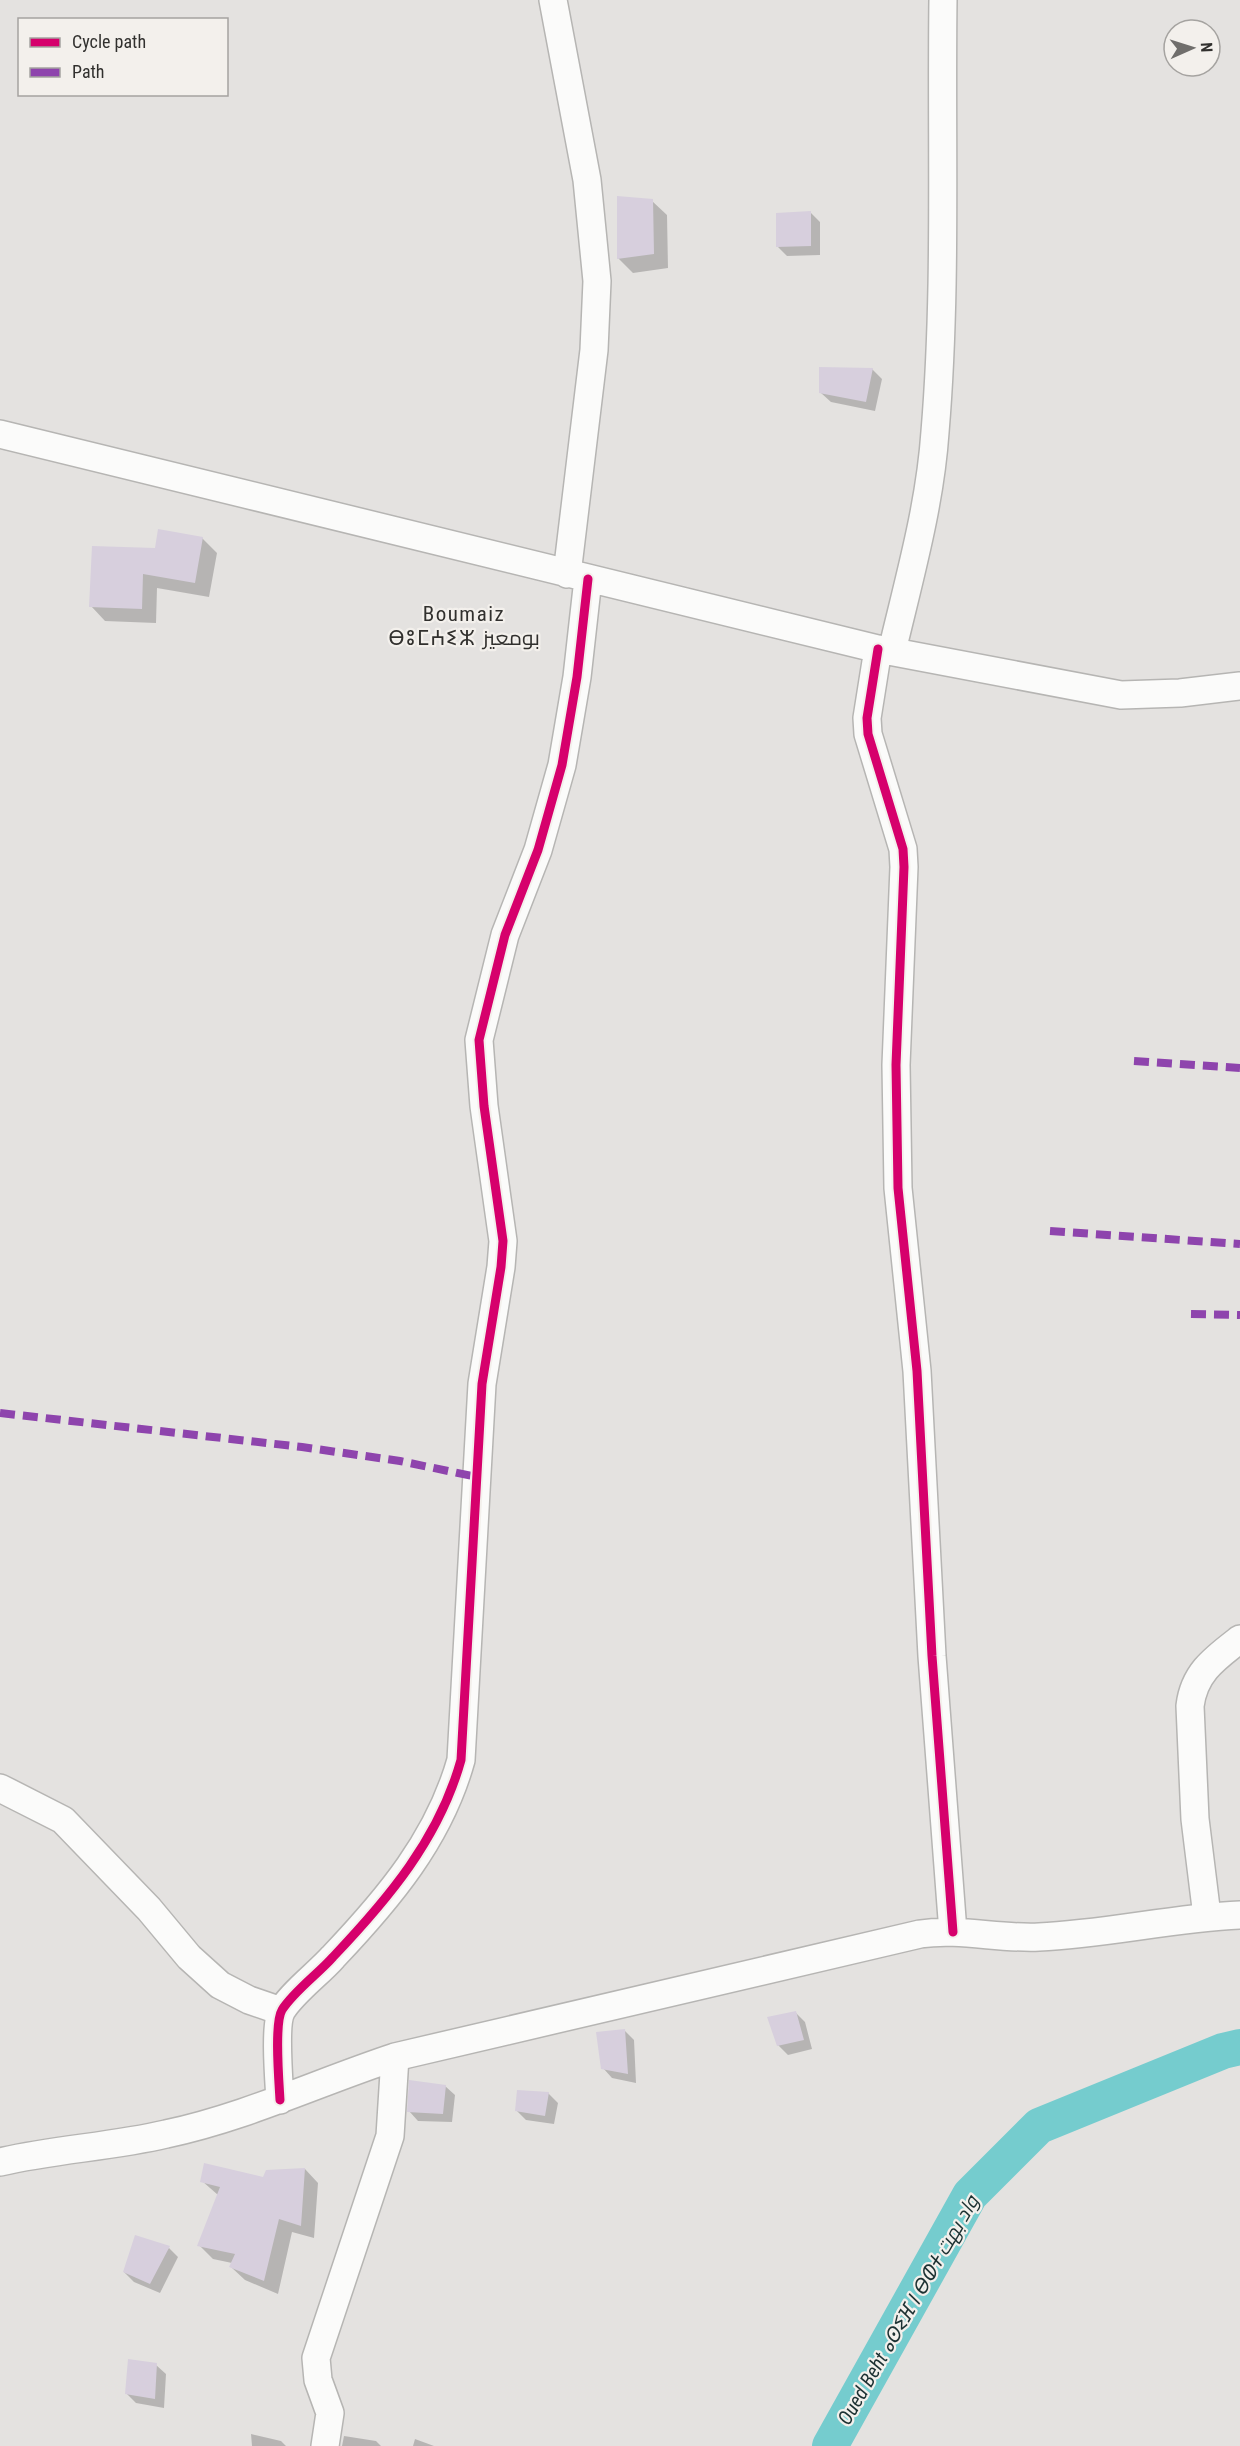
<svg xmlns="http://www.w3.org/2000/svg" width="1240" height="2446" viewBox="0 0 1240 2446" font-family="'Roboto Condensed',Cairo,'Noto Sans Tifinagh',sans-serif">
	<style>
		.shadow { fill: #0003 }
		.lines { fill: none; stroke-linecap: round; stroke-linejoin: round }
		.river { stroke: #75ccce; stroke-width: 36 }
		.building { fill: #d7cfdd }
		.minor-casing { stroke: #b6b5b3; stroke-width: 30 }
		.minor { stroke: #fbfbfa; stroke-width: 27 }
		.quiet { stroke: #8e44ad; stroke-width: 8; stroke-dasharray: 15 8; stroke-linecap: butt }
		.cycleway-casing { stroke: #f3f0ec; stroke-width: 13 }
		.cycleway { stroke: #d6006c; stroke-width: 9 }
		.labels { text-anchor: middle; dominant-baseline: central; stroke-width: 4.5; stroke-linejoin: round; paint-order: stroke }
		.water-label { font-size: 20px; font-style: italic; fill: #1c3132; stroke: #f3f0ec }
		.quarter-label { font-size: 21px; letter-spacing: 1.5px; fill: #31302e; stroke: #f3f0ec }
	</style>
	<rect width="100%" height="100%" fill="#e4e2e0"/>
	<path class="shadow" d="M 652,201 L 667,215 L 668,268 L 633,273 L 618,258 Z
		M 811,213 L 820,222 L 820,255 L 787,256 L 778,247 Z
		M 872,369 L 882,379 L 875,411 L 831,402 L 821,393 Z
		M 202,538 L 217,553 L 209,597 L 157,588 L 156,623 L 105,621 L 91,606 L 157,550 Z
		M 796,2013 L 805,2022 L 812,2049 L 788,2055 L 778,2045 Z
		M 624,2030 L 634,2040 L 636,2083 L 612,2078 L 603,2068 Z
		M 445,2086 L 455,2095 L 452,2122 L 418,2121 L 409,2111 Z
		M 548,2093 L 558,2103 L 554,2124 L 526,2120 L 516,2110 Z
		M 305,2169 L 318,2183 L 314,2238 L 292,2232 L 278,2294 L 245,2280 L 231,2267 L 232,2263 L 213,2259 L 199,2245 L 218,2195 L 202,2181 L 264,2179 Z
		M 169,2248 L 178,2257 L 160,2293 L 134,2282 L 124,2272 Z
		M 156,2365 L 166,2374 L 164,2408 L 136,2403 L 126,2393 Z
		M 251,2434 L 281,2441 L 286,2446 L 252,2446 Z
		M 344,2436 L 376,2441 L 381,2446 L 342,2446 Z
		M 415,2439 L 434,2446 L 413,2446 Z"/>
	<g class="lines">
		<path class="river" d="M 830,2446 L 970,2195 L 1039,2126 L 1223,2051 L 1240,2047"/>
	</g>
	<path class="building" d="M 617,196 L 653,199 L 654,254 L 617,259 Z
		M 811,211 L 811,246 L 776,247 L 776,213 Z
		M 819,367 L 873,368 L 866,402 L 819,393 Z
		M 158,529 L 203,537 L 195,583 L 143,574 L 142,609 L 89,607 L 92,546 L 155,548 Z
		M 796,2011 L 804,2040 L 777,2046 L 767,2017 Z
		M 625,2029 L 628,2074 L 601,2069 L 596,2032 Z
		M 409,2080 L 446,2085 L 443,2114 L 407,2112 Z
		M 517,2090 L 549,2092 L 545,2116 L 515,2111 Z
		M 204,2163 L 263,2177 L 266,2170 L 305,2168 L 301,2226 L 279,2219 L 264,2281 L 229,2267 L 235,2254 L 197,2246 L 220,2187 L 200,2182 Z
		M 135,2235 L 170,2246 L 150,2284 L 123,2272 Z
		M 128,2359 L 157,2363 L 155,2399 L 125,2394 Z"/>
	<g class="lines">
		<g class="minor-casing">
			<path id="minor" d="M 553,0 L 587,180 L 597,281 L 594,350 L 567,574
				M 0,434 L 878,649 L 1121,695 L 1180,693 L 1240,686
				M 878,649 L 867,718 L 868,734 L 903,849 L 904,867 L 896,1065 L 898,1188 L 917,1371 L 932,1656 L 953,1932
				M 892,651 C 909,579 930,506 935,432 C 947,289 941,144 943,0
				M 0,1788 L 63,1820 L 149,1909 L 189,1957 L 220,1985 L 249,2000 L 281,2011
				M 1207,1916 L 1195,1819 L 1190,1706 C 1194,1673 1214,1659 1240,1639
				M 280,2100 C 279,2082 274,2023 282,2010 C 293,1992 319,1973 333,1957 C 388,1899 439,1839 461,1760 L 482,1384 L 501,1267 L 503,1241 L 484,1106 L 479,1040 L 505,935 L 538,850 L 562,765 L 577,677 L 588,579
				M 0,2162 C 55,2149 111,2147 166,2134 C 246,2117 319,2082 395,2057 L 920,1934 C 959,1928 999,1939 1039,1937 C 1106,1934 1172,1918 1240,1915
				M 325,2446 L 330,2413 L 318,2380 L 316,2358 L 390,2136 L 395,2057"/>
		</g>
		<use href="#minor" class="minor"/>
		<path class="quiet" d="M 1134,1061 L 1240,1068
			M 1050,1231 L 1240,1244
			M 1191,1314 L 1240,1315
			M 0,1413 L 302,1447 L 400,1461 L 477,1477"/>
		<g class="cycleway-casing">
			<path id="cycleway" d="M 878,649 L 867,718 L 868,734 L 903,849 L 904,867 L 896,1065 L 898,1188 L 917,1371 L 932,1656 L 953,1932
				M 280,2100 C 279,2082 274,2023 282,2010 C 293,1992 319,1973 333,1957 C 388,1899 439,1839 461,1760 L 482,1384 L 501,1267 L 503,1241 L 484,1106 L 479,1040 L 505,935 L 538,850 L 562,765 L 577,677 L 588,579"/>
		</g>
		<use href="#cycleway" class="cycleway"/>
	</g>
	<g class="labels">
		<g class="water-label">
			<text transform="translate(908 2310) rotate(-60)">Oued Beht ⴰⵙⵉⴼ ⵏ ⴱⵀⵜ واد بهت</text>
		</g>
		<g class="quarter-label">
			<text x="464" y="614">Boumaiz<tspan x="464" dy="24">ⴱⵓⵎⵄⵉⵣ بومعيز</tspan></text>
		</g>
	</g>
	<rect x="18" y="18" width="210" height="78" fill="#f3f0ec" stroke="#a5a3a0" stroke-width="1.5"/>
	<rect x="30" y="38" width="30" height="9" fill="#d6006c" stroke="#a5a3a0" stroke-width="1.5"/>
	<text x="72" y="48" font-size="18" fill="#31302e">Cycle path</text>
	<rect x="30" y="68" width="30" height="9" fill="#8e44ad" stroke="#a5a3a0" stroke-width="1.5"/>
	<text x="72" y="78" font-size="18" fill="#31302e">Path</text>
	<g transform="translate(1192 48) rotate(87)"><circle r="28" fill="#f3f0ec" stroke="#a5a3a0" stroke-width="1.5"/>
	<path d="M0-4.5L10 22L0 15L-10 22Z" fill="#706e6c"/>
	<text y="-9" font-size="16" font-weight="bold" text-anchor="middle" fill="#31302e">N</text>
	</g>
</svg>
